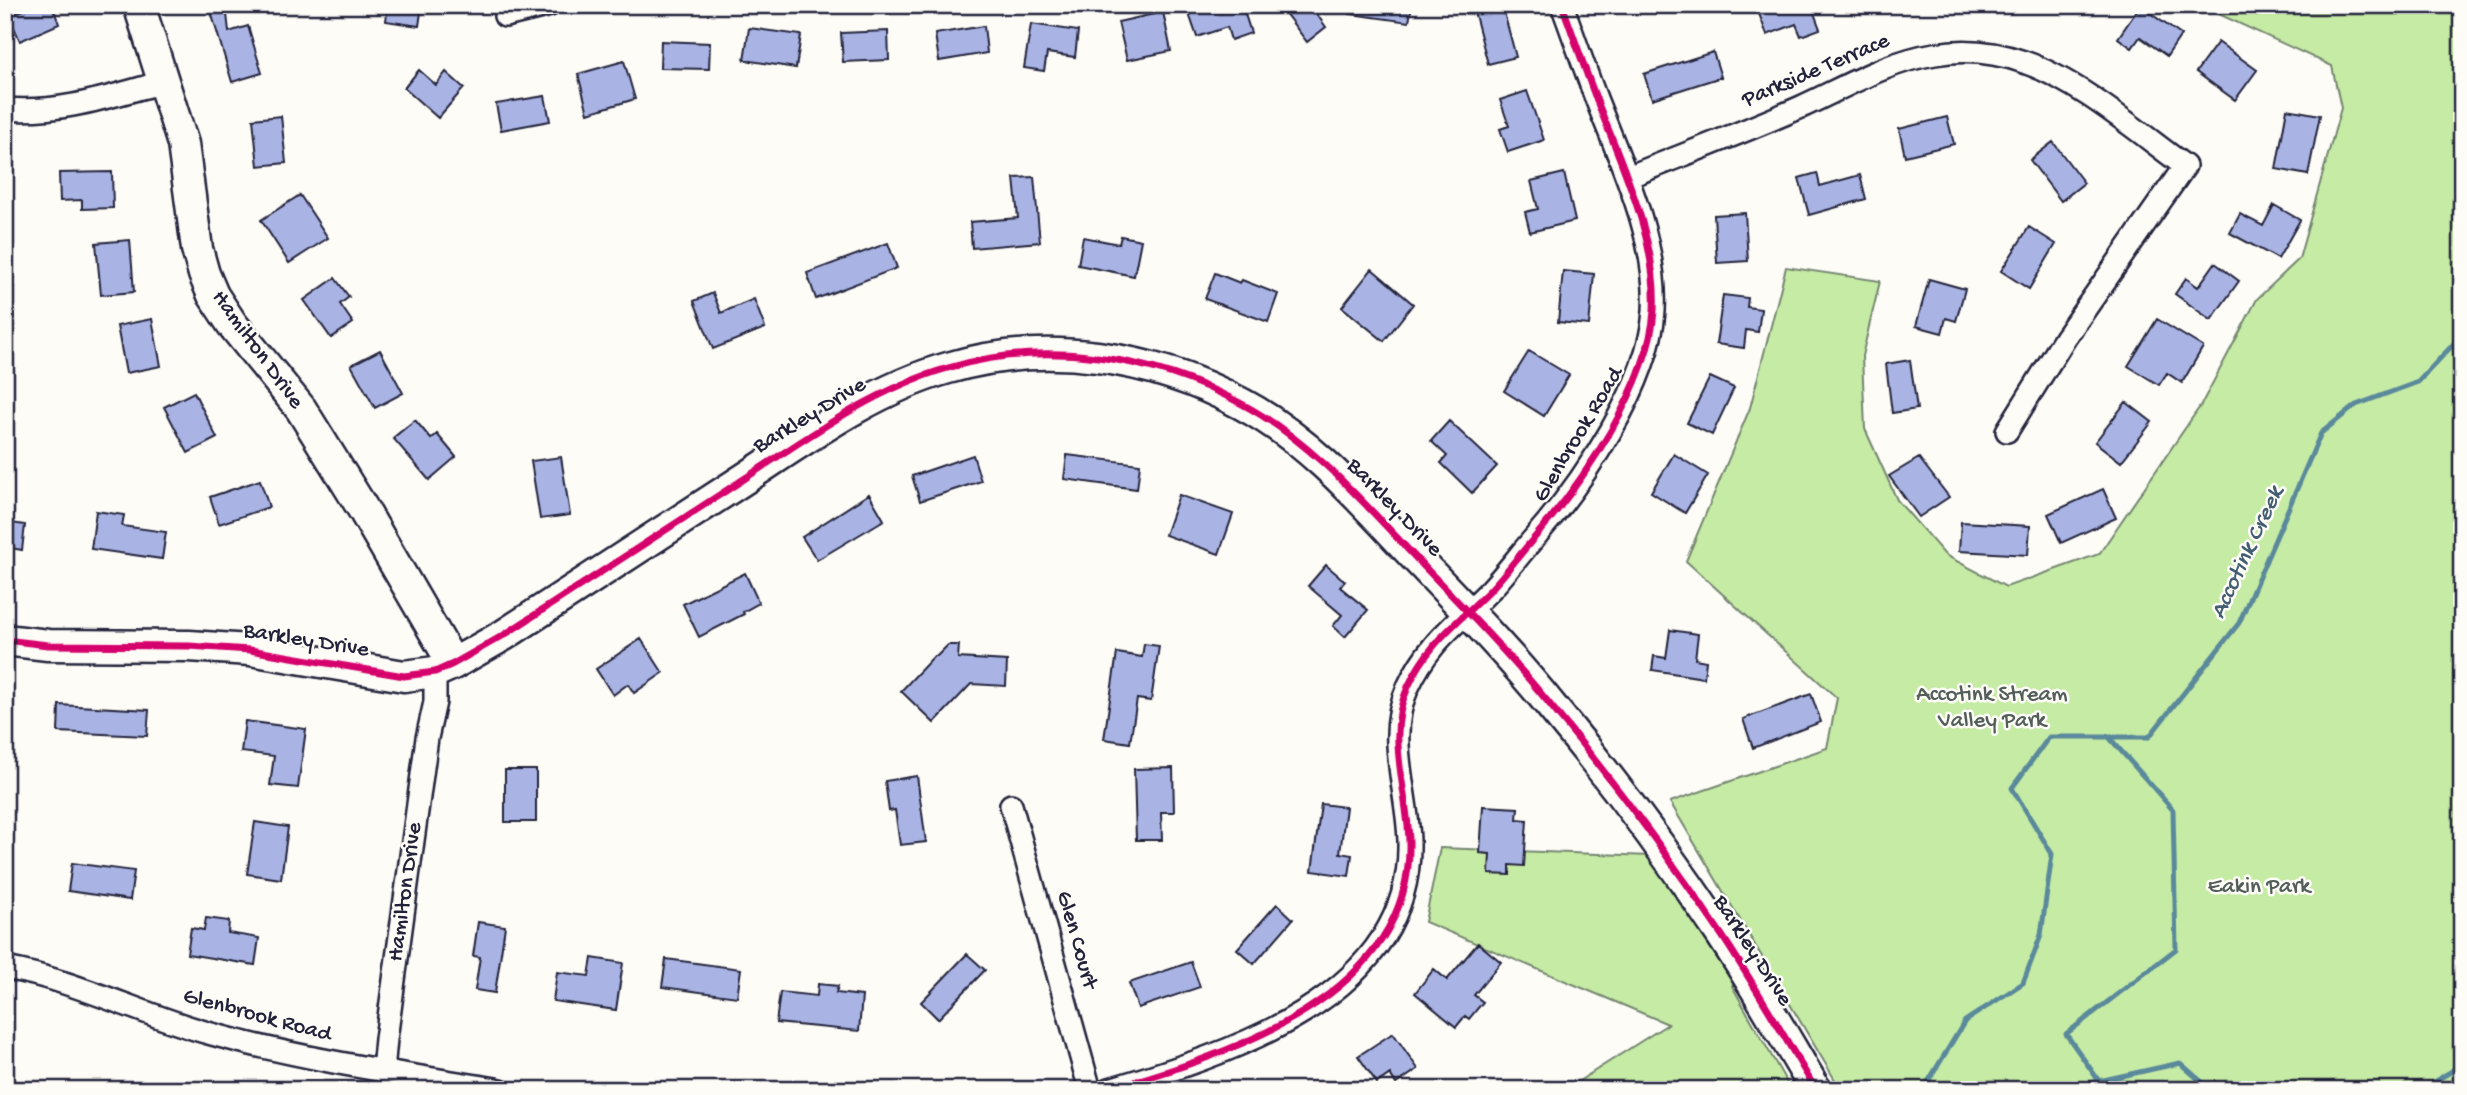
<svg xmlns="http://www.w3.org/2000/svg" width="2467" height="1095" viewBox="0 0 2467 1095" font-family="'Gochi Hand',sans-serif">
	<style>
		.green { fill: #c6eba5; stroke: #748670; stroke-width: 2 }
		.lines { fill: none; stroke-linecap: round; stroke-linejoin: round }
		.stream { stroke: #5a899b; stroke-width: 5 }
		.building { fill: #a9b4e4; stroke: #22223b; stroke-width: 2 }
		.lane-casing { stroke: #22223b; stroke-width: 16 }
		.street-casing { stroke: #22223b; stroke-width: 26 }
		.secondary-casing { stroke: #22223b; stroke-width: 35 }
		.lane { stroke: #fdfcf7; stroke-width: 10 }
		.street { stroke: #fdfcf7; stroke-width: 21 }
		.secondary { stroke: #fdfcf7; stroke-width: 30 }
		.cycleway-casing { stroke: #fdfcf7; stroke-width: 11 }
		.cycleway { stroke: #d6006c; stroke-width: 7 }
		.labels { text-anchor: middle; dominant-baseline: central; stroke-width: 5; stroke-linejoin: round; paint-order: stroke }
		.street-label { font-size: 23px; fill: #22223b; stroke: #fdfcf7 }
		.park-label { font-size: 23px; fill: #535e5b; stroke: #fdfcf7 }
		.water-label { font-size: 24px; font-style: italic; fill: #435e73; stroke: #fdfcf7 }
	</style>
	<rect width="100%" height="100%" fill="#fdfcf7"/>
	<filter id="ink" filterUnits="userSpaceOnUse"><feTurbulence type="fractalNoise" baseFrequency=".0143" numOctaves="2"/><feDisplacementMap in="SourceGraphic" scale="14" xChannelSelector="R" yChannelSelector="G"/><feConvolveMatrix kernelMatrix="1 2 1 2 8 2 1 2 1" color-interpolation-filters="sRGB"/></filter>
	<g filter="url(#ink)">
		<path class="green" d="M 2199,5 L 2462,5 L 2462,1090 L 1841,1090 L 1670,802 L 1827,748 L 1837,698 L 1686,561 L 1750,408 L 1786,267 L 1880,281 L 1862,356 L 1865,429 L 1897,500 L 1945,555 L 2006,587 L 2099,554 L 2201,405 L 2257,299 L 2299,259 L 2341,108 L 2332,66 Z
			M 1440,848 L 1651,856 L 1734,984 L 1732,986 L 1791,1090 L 1565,1090 L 1668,1024 L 1425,922 Z"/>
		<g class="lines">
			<path class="stream" d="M 2108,736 L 2173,810 L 2176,949 L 2066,1034 L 2099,1081 L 2180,1063 L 2211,1090
				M 1923,1090 L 1965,1021 L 2023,983 L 2041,935 L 2052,854 L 2012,788 L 2049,737 L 2149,737 L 2239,623 L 2321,433 L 2356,405 L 2418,382 L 2462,335
				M 2060,1090 L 2099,1081
				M 2420,1090 L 2452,1071 L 2462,1058"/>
		</g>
		<path class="building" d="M 35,5 L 52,5 L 59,24 L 20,41 L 9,16 Z
			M 209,5 L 226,5 L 229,32 L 248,26 L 262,73 L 232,82 Z
			M 388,5 L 422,5 L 419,26 L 386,21 Z
			M 1186,5 L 1242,5 L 1251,33 L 1231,40 L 1227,27 L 1197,37 Z
			M 1279,5 L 1310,5 L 1326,27 L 1307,42 Z
			M 1351,5 L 1412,5 L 1409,22 L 1350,14 Z
			M 1496,5 L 1502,5 L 1516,57 L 1488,64 L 1474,11 Z
			M 1773,5 L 1811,5 L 1820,29 L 1801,36 L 1796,24 L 1767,35 L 1758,11 Z
			M 2140,6 L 2181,35 L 2167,56 L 2140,37 L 2132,48 L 2118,38 Z
			M 1163,12 L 1171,51 L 1127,60 L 1118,22 Z
			M 1031,24 L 1078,31 L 1075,57 L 1047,53 L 1044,71 L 1024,68 Z
			M 984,26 L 987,53 L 939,61 L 935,34 Z
			M 749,28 L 801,35 L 796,68 L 744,60 Z
			M 888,31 L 889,60 L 843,62 L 841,33 Z
			M 661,41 L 710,43 L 709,69 L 660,68 Z
			M 2218,42 L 2257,70 L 2235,100 L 2196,72 Z
			M 1713,52 L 1721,77 L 1652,99 L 1644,74 Z
			M 624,61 L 635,99 L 588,113 L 578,74 Z
			M 419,70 L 436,85 L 446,72 L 464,88 L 438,118 L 404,88 Z
			M 1527,91 L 1544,140 L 1508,152 L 1500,129 L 1509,126 L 1500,100 Z
			M 545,96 L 550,121 L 501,130 L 496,104 Z
			M 2287,109 L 2320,115 L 2308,175 L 2276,169 Z
			M 281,116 L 286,163 L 258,166 L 253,119 Z
			M 1947,117 L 1954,144 L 1905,156 L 1899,129 Z
			M 2053,142 L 2084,183 L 2061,201 L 2030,160 Z
			M 112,172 L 113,208 L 82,209 L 82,200 L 60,201 L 59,173 Z
			M 1564,173 L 1575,221 L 1530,232 L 1525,212 L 1538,209 L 1531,181 Z
			M 1817,173 L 1820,186 L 1860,175 L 1866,199 L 1809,215 L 1799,178 Z
			M 1034,177 L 1040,242 L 972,248 L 970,222 L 1018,218 L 1014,178 Z
			M 300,195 L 328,238 L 289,263 L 261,220 Z
			M 2274,205 L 2300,220 L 2278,259 L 2230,233 L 2240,214 L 2263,226 Z
			M 1745,213 L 1748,261 L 1717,263 L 1714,215 Z
			M 2029,227 L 2056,244 L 2029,289 L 2001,271 Z
			M 1121,236 L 1141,240 L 1134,276 L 1078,265 L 1083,237 L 1119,244 Z
			M 130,240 L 134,292 L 101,295 L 96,243 Z
			M 888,243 L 897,268 L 816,299 L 807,273 Z
			M 2215,263 L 2239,281 L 2211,320 L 2175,294 L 2186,278 L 2198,287 Z
			M 1372,269 L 1413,304 L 1384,341 L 1342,307 Z
			M 1563,271 L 1594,274 L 1589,325 L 1558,322 Z
			M 1215,273 L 1240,283 L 1242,280 L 1278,294 L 1268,322 L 1205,299 Z
			M 335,278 L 349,297 L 340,304 L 353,323 L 331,338 L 304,300 Z
			M 1929,279 L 1965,289 L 1956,321 L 1946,318 L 1942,333 L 1916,326 Z
			M 713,293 L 721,313 L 754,299 L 765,328 L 713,349 L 694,301 Z
			M 1723,295 L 1748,298 L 1747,307 L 1761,309 L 1758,332 L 1746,330 L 1744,348 L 1716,344 Z
			M 152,319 L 161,366 L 126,373 L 117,326 Z
			M 2157,319 L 2203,347 L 2182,383 L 2167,373 L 2159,385 L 2128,366 Z
			M 380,350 L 403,393 L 375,408 L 351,365 Z
			M 1529,351 L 1569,375 L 1544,416 L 1504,391 Z
			M 1910,360 L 1917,409 L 1892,413 L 1886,364 Z
			M 1710,377 L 1734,388 L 1712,435 L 1687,423 Z
			M 194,392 L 217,438 L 188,453 L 164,407 Z
			M 2126,402 L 2152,422 L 2121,462 L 2095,442 Z
			M 415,420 L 431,439 L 437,434 L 456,457 L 429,480 L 393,438 Z
			M 1449,421 L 1497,466 L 1472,493 L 1441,463 L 1447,456 L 1431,441 Z
			M 1674,454 L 1708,475 L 1685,513 L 1651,492 Z
			M 973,455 L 981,481 L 920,501 L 912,476 Z
			M 1067,455 L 1140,464 L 1137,489 L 1064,479 Z
			M 561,457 L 570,515 L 540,519 L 531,461 Z
			M 1919,458 L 1949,497 L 1919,517 L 1889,476 Z
			M 260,480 L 269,507 L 219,524 L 210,497 Z
			M 2103,489 L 2116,518 L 2061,543 L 2048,514 Z
			M 869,494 L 884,520 L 817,560 L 802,537 Z
			M 1179,495 L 1233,514 L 1219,554 L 1165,535 Z
			M 96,511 L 124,515 L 122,526 L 166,532 L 162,559 L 91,549 Z
			M 5,522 L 25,525 L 22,550 L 5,547 Z
			M 1961,522 L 2030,526 L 2028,555 L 1959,551 Z
			M 1326,565 L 1345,581 L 1340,587 L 1368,610 L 1345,637 L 1333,626 L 1342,615 L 1308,586 Z
			M 745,573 L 759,603 L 743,612 L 744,614 L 699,637 L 683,604 Z
			M 1670,630 L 1698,634 L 1695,659 L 1706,661 L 1704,678 L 1652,670 L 1654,656 L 1666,658 Z
			M 641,639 L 663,673 L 634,693 L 628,684 L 613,695 L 596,669 Z
			M 1144,644 L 1159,646 L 1151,701 L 1137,699 L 1130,743 L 1104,739 L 1117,653 L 1142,657 Z
			M 948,645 L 959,645 L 958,658 L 1007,661 L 1006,686 L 971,684 L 934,723 L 901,691 L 934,656 L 937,656 Z
			M 1811,694 L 1821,722 L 1753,748 L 1743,719 Z
			M 59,705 L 149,710 L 147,736 L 58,732 Z
			M 245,721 L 306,729 L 298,788 L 270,785 L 274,756 L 241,752 Z
			M 1173,768 L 1174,812 L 1161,812 L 1162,840 L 1136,840 L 1134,769 Z
			M 505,770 L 536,770 L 536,822 L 505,822 Z
			M 917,776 L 926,842 L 900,845 L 895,810 L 889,811 L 885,781 Z
			M 1321,804 L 1346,807 L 1340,853 L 1352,855 L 1349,876 L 1312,871 Z
			M 1483,806 L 1518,808 L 1517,819 L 1527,820 L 1524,866 L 1510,865 L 1510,875 L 1489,874 L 1490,854 L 1480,853 Z
			M 255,822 L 288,827 L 281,879 L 247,874 Z
			M 72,863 L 134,871 L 130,900 L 68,891 Z
			M 1277,904 L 1293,919 L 1254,964 L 1237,949 Z
			M 206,918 L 229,921 L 228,933 L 259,938 L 255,965 L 187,954 L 191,928 L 204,930 Z
			M 478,922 L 505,926 L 495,993 L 475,990 L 480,957 L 473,956 Z
			M 1478,943 L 1501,962 L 1474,995 L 1483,1002 L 1469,1019 L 1465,1016 L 1456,1027 L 1415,993 L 1434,969 L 1447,980 Z
			M 967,954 L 985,970 L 938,1019 L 921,1002 Z
			M 592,958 L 623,963 L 616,1010 L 553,1001 L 557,972 L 589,976 Z
			M 666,959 L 741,969 L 737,997 L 662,987 Z
			M 1191,962 L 1200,987 L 1138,1008 L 1129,983 Z
			M 818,984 L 838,986 L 836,993 L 862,996 L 859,1031 L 776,1023 L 780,992 L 817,996 Z
			M 1393,1033 L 1418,1069 L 1396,1084 L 1390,1074 L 1377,1083 L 1358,1056 Z"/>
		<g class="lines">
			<g class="lane-casing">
				<path id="lane" d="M 381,1090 L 383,1071"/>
			</g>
			<g class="street-casing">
				<path id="street" d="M 505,16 L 550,5
					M 5,109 C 60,114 111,96 163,82
					M 1628,177 C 1685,154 1744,132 1801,107 C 1843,88 1888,61 1935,54 C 1965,49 1995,52 2024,62 C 2079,81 2138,132 2185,166 L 2065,338 L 2007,431
					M 1011,805 L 1090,1090
					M 5,968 C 75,980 140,1014 208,1033 C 304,1060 403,1074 501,1090
					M 383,1071 L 386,1039 L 427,738 L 435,702 L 435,672
					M 1106,1090 C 1226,1055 1413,998 1409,842 C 1408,790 1385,737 1408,687 C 1429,641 1457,624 1491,589 C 1506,573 1520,554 1535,537 C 1583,482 1649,385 1654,311 C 1658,241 1622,165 1597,101 C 1585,70 1574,37 1562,5"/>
			</g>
			<g class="secondary-casing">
				<path id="secondary" d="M 139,5 L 183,144 L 197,249 L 204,274 L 213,295 L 232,324 L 301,409 L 363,509 L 453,664
					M 5,640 L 48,645 L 189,646 L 250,650 L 404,676 L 435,672 L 453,664 L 504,635 C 584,583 664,531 744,479 C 808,437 874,389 948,368 C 1046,339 1153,356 1242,404 C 1310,440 1364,503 1416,558 C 1464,608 1513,658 1556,712 C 1615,783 1670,858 1721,934 C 1755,985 1785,1038 1816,1090"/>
			</g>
			<use href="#lane" class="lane"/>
			<use href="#street" class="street"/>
			<use href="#secondary" class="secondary"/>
			<g class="cycleway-casing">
				<path id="cycleway" d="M 5,640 L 48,645 L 189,646 L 250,650 L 404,676 L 435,672 L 453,664 L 504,635 C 584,583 664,531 744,479 C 808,437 874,389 948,368 C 1046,339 1153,356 1242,404 C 1310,440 1364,503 1416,558 C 1464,608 1513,658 1556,712 C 1615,783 1670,858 1721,934 C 1755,985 1785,1038 1816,1090
					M 1106,1090 C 1226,1055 1413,998 1409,842 C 1408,790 1385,737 1408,687 C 1429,641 1457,624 1491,589 C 1506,573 1520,554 1535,537 C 1583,482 1649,385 1654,311 C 1658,241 1622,165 1597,101 C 1585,70 1574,37 1562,5"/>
			</g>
			<use href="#cycleway" class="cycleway"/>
		</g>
	</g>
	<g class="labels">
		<g class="street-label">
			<text transform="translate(1816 71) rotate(-23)">Parkside Terrace</text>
			<text transform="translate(257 350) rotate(54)">Hamilton Drive</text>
			<text transform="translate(810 416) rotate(-31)">Barkley Drive</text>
			<text transform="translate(1579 435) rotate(-59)">Glenbrook Road</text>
			<text transform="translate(1394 508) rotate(46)">Barkley Drive</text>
			<text transform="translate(306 641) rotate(9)">Barkley Drive</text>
			<text transform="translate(406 892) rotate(-82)">Hamilton Drive</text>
			<text transform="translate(1076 940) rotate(74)">Glen Court</text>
			<text transform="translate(1752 951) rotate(57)">Barkley Drive</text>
			<text transform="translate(257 1016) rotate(15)">Glenbrook Road</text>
		</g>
		<g class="park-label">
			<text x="1992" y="695">Accotink Stream<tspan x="1992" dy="26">Valley Park</tspan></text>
			<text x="2259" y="887">Eakin Park</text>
		</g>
		<g class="water-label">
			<text transform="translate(2248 553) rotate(-65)">Accotink Creek</text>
		</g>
	</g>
	<rect width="2467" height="1095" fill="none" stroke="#fdfcf7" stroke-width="28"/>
	<rect x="14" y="14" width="2439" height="1067" fill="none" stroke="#22223b" stroke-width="2.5" filter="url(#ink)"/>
</svg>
